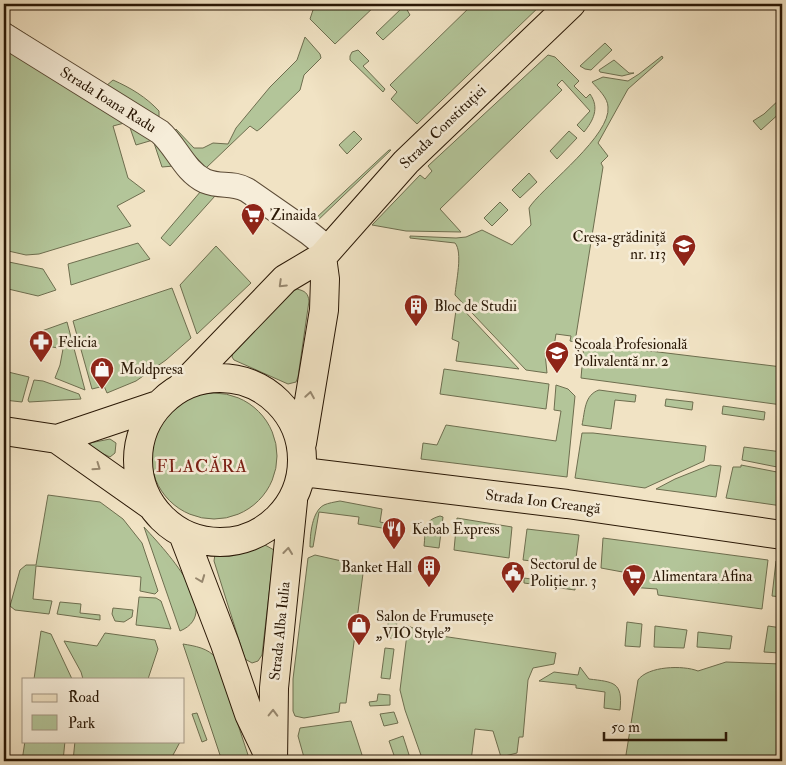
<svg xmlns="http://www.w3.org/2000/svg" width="786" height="765" viewBox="0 0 786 765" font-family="'IM FELL Double Pica',serif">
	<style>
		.green { fill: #b3c599; stroke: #6e6e4f }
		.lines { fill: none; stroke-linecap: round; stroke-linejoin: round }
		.minor-casing { stroke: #5b4a35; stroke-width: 26 }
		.major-casing { stroke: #291705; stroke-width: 30 }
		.minor { stroke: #f6edd9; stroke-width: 24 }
		.major { stroke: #f1e3c4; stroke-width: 28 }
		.oneway { stroke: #97876e }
		.labels { text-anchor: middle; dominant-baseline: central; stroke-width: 5; stroke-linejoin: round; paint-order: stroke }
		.street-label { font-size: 15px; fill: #291705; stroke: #f6edd9 }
		.poi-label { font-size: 15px; fill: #291705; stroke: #f6edd9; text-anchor: start }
		.quarter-label { font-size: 18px; letter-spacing: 1px; fill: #7a1f14; stroke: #f6edd9 }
	</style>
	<rect width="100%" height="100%" fill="#f1e3c4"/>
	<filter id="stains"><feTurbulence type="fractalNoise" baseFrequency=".004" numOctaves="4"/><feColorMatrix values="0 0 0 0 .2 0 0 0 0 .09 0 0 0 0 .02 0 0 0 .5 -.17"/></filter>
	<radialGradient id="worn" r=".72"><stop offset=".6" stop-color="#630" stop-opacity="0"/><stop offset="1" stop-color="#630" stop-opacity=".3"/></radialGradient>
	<path class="green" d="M 315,4 L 377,4 L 335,44 L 310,19 Z
		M 473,4 L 542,4 L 417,124 L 391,99 L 397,92 L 390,85 Z
		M 403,7 L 406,8 L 410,15 L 383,40 L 376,33 Z
		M 4,20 L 106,86 L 113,80 C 131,88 146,97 159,111 L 159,119 L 4,27 Z
		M 305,37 L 320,54 L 321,58 L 304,75 L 300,90 L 261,128 L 257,131 L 250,126 L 206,168 L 174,133 L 176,129 L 194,148 L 203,148 L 213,143 L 228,144 L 236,128 L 270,87 L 297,60 Z
		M 4,43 L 156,139 L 174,166 L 162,167 L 153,140 L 136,145 L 128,122 L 113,126 L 128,178 L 145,191 L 117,206 L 131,226 L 39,254 L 26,255 L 4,250 Z
		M 605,43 L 612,50 L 591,70 L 585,69 L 580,66 Z
		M 358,50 L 369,61 L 363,66 L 385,89 L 383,92 L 350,60 L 350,56 L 352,52 Z
		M 548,55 L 555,57 L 579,81 L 574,86 L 586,98 L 590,94 C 600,108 593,121 584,132 L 577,125 L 590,111 L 562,80 L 557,85 L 562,90 L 440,209 L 461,232 L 406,231 L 372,225 L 420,175 L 425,179 L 432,171 L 428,166 Z
		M 662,56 L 663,58 L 628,89 L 598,143 L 608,156 L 601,163 L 603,167 L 575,342 L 570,341 L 571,336 L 556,334 L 553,353 L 545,353 L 547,373 L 526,370 L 455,295 C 456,282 463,252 455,243 L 410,238 L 410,236 L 456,238 L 466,237 L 482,230 L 512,245 L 531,225 L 529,208 L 531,205 C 548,183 611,135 608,107 C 608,98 598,89 592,82 L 603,77 L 628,81 L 639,74 Z
		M 614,60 L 629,73 L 634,73 L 622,76 L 600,72 L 599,70 Z
		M 782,97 L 782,111 L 761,130 L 753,121 L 764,114 Z
		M 354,131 L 362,139 L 347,154 L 339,145 Z
		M 569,131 L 577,138 L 557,159 L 550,151 Z
		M 389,150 L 391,150 L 314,224 L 316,218 Z
		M 529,173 L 537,182 L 520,198 L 512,190 Z
		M 201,191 L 210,191 L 215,196 L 170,246 L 161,238 Z
		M 500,202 L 508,210 L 492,226 L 484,218 Z
		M 138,243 L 150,259 L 71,285 L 68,264 Z
		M 216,246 L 251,283 L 197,334 L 180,285 Z
		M 4,261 L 43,269 L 56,290 L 38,296 L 4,288 Z
		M 172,288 L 191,338 L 166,360 L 136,381 L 107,393 L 104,386 L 92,389 L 73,321 Z
		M 297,289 C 305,291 308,293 309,301 L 298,377 L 296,382 L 288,384 L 234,360 L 232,357 L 233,350 L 292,291 Z
		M 457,303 L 519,369 L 456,361 L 459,342 L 452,339 Z
		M 67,322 L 85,390 L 55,378 L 60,365 L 63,349 L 42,345 L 39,332 Z
		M 584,343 L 782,367 L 782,405 L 581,378 Z
		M 444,369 L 549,384 L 546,409 L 440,394 Z
		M 4,371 L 29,377 L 22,402 L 4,400 Z
		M 34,380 L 43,381 L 79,394 L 81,399 L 29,402 L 28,400 Z
		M 556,385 L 568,389 L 575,396 L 567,477 L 421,459 L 423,443 L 437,445 L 446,425 L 556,441 L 561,411 L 554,410 Z
		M 599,390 L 636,395 L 635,402 L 615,400 L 611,429 L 582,425 C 585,412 584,395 599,390 Z
		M151 456a63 63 0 1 1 126 0a63 63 0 1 1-126 0Z
		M 666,399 L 693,402 L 692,410 L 665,406 Z
		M 723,406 L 765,412 L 764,420 L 722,414 Z
		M 582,433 L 593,433 L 706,446 L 704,461 L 645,488 L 575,478 Z
		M 110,439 L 116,443 L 115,453 L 110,457 L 89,447 L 90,443 Z
		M 744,447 L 782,452 L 782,468 L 742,460 Z
		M 710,465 L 721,466 L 716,497 L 656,489 L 675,479 Z
		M 741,465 L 782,473 L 782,506 L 726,498 L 733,467 L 741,467 Z
		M 48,495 L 100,502 L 123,519 L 142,543 L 158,591 L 155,594 L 140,591 L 141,577 L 36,566 L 33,599 L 52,601 L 49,614 L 15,610 L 10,606 L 20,570 L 26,565 L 36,565 Z
		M 340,501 L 382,509 L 380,522 L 395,525 L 394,530 L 358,524 L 359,517 L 319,512 L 313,547 L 310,547 C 310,535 312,511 324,505 C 328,503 335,502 340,501 Z
		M 440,516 L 443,517 L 439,548 L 424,546 C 426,530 422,521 440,516 Z
		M 457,518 L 512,527 L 509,558 L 454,550 Z
		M 144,527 C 161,546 226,612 180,631 Z
		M 527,529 L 579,535 L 575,566 L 523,560 Z
		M 603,538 L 768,560 L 762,609 L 658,595 L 657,589 L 629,587 L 628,573 L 601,568 Z
		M 265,545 L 274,550 L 262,655 L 258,661 L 252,663 L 245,659 L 214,561 L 215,554 Z
		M 315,555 L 364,566 L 346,703 L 340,703 L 339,712 L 304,718 L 295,716 L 293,711 L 293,679 L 308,558 Z
		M 776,561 L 782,562 L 782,597 L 772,596 Z
		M 524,578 L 575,585 L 575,590 L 524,583 Z
		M 139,597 L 156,598 L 161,601 L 171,629 L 136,625 Z
		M 60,602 L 81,604 L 80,613 L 100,615 L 100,620 L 57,614 Z
		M 113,608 L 133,610 L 132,617 L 124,622 L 115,621 L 112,614 Z
		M 390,612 L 398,613 L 395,639 L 386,637 Z
		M 627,622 L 642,624 L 640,647 L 625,646 Z
		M 408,626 L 428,634 L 556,653 L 554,664 L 533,668 L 528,680 L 523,737 L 519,737 L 517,753 L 501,757 L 493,731 L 475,729 L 471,761 L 423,761 L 405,710 L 400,690 Z
		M 655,626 L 687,630 L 684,648 L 654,647 Z
		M 768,626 L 782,628 L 780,653 L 764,652 Z
		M 41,631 L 51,634 L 72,679 L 34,679 Z
		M 698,632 L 732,636 L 730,649 L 697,647 Z
		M 105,633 L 155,640 L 158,649 L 148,679 L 83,679 L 81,672 L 64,641 L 97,646 Z
		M 183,644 C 195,646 208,648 216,658 L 250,761 L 222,761 Z
		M 385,648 L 394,649 L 390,679 L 381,678 Z
		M 726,662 L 782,664 L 782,761 L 625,761 L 638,680 C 648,666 683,665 698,671 Z
		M 580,667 L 589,679 C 614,682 623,682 620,710 L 604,708 L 605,692 L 576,688 L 576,685 L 539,681 L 554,672 L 578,675 Z
		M 378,694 L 390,695 L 390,705 L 370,706 L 369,702 L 377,701 Z
		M 394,712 L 398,723 L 384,726 L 380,714 Z
		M 197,713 L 207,740 L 202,742 L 192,714 Z
		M 351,721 L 364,761 L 305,761 L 298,736 L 300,728 Z
		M 403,736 L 411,761 L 396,761 L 389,741 Z
		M 25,741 L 65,741 L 63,761 L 22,761 Z
		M 75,741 L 180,741 L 180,742 L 173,755 L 176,761 L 73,761 Z"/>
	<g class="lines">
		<g class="minor-casing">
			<path id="minor" d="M 4,35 L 160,132 C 177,147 184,171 205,181 C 222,188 230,181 247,190 L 309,233 L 329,249"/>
		</g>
		<g class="major-casing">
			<path id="major" d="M138 460a82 82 0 1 1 164 0a82 82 0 1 1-164 0Z
				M 182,386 L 285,279 L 322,257 L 406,162 L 571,4
				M 4,431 L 57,439 L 158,405
				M 57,439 L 152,506
				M 302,443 L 324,310 L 325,279 L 322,257
				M 303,472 L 567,504 L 782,535
				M 183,534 L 225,644 L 249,714 L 270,758
				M 273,761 L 274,688 L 293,501"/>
		</g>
		<use href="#minor" class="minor"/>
		<use href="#major" class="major"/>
	</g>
	<defs><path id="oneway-chevron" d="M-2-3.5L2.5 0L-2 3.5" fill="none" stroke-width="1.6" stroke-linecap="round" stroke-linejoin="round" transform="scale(1.25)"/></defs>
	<g class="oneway">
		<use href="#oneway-chevron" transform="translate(282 284) rotate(136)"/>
		<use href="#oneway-chevron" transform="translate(310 395) rotate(-81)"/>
		<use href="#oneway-chevron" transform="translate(97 467) rotate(35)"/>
		<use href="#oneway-chevron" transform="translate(288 551) rotate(-84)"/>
		<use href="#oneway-chevron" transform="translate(201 579) rotate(69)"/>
		<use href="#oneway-chevron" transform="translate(273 713) rotate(-89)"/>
	</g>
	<defs>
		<g id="supermarket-pin" transform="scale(1.25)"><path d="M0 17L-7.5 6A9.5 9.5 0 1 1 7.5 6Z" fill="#8f2418" stroke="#f6edd9"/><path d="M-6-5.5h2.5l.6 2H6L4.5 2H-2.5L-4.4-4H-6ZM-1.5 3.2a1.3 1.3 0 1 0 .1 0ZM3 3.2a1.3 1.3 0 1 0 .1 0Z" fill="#fff"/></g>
		<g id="school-pin" transform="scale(1.25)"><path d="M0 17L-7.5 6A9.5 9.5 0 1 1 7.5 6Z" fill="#8f2418" stroke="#f6edd9"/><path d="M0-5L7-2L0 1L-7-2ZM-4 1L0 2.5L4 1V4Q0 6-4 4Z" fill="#fff"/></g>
		<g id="building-pin" transform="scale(1.25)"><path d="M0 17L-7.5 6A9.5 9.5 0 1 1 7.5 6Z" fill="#8f2418" stroke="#f6edd9"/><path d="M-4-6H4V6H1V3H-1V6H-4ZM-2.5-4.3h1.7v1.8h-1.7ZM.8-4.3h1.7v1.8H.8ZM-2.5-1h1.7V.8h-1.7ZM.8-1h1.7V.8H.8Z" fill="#fff"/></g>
		<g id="pharmacy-pin" transform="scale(1.25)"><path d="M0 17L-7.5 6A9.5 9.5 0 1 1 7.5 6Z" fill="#8f2418" stroke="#f6edd9"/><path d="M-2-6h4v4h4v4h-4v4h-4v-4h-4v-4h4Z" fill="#fff"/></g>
		<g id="university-pin" transform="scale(1.25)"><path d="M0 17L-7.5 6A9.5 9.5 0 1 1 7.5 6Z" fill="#8f2418" stroke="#f6edd9"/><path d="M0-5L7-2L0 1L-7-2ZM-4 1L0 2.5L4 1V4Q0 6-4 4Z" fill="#fff"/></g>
		<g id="shop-pin" transform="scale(1.25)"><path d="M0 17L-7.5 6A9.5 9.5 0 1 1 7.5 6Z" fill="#8f2418" stroke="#f6edd9"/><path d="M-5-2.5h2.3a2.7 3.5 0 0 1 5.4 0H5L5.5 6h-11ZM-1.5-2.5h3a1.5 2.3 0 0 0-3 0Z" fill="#fff"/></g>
		<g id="restaurant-pin" transform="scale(1.25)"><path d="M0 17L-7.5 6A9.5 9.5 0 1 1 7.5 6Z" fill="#8f2418" stroke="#f6edd9"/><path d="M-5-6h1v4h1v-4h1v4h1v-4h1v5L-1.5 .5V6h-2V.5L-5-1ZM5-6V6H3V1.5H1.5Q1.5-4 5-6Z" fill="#fff"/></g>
		<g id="civic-pin" transform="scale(1.25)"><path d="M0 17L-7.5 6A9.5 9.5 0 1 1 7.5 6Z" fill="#8f2418" stroke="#f6edd9"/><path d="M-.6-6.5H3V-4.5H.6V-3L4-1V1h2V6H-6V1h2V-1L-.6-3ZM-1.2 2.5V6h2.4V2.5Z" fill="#fff"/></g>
	</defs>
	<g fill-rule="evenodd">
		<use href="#supermarket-pin" x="253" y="215"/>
		<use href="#school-pin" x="684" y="246"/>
		<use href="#building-pin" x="416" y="306"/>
		<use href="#pharmacy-pin" x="41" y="342"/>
		<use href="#university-pin" x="557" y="353"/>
		<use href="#shop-pin" x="102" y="369"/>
		<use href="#restaurant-pin" x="394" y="529"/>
		<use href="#building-pin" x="429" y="567"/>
		<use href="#civic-pin" x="513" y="573"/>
		<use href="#supermarket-pin" x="634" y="576"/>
		<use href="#shop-pin" x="359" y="625"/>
	</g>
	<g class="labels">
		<g class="street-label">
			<text transform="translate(108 100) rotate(32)">Strada Ioana Radu</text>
			<text transform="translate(443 127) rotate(-44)">Strada Constituției</text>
			<text transform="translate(543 502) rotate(7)">Strada Ion Creangă</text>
			<text transform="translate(280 631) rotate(-84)">Strada Alba Iulia</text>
		</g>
		<g class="poi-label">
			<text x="270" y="215">Zinaida</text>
			<text x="666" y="237" text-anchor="end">Creșa-grădiniță<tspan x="666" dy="17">nr. 113</tspan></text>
			<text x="434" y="306">Bloc de Studii</text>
			<text x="58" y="342">Felicia</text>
			<text x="574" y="344">Școala Profesională<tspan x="574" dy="17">Polivalentă nr. 2</tspan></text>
			<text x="120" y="369">Moldpresa</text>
			<text x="412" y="529">Kebab Express</text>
			<text x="530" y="564">Sectorul de<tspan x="530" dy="17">Poliție nr. 3</tspan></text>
			<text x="412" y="567" text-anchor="end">Banket Hall</text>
			<text x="652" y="576">Alimentara Afina</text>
			<text x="376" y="616">Salon de Frumusețe<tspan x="376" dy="17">„VIO Style”</tspan></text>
		</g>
		<g class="quarter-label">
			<text x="202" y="466">FLACĂRA</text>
		</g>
	</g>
	<rect width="786" height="765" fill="none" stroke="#f1e3c4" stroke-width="20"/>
	<rect x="5" y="5" width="776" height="755" fill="none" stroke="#291705" stroke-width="2.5"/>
	<rect x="10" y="10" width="766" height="745" fill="none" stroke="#291705"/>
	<rect x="22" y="678" width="162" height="65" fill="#f6edd9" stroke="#a49784"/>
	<rect x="32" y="694" width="25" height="8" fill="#f1e3c4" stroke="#a49784"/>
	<text x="68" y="702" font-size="15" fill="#291705">Road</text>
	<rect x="32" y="715" width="25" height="15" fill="#b3c599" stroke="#a49784"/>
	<text x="68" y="728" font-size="15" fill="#291705">Park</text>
	<path d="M604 732v8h122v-8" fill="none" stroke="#291705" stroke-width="2.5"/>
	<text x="611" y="732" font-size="15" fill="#291705" stroke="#f6edd9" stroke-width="4" paint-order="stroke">50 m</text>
	<rect width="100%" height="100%" filter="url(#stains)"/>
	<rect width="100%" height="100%" fill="url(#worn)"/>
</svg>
